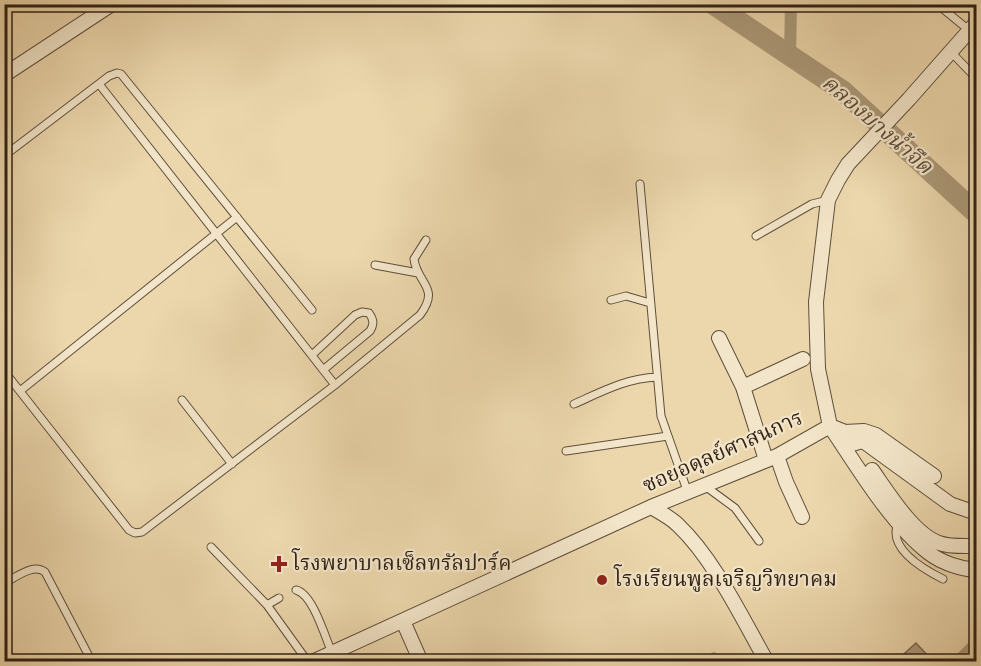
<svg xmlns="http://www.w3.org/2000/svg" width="981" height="666" viewBox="0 0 981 666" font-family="'IM FELL DW Pica','Noto Serif Thai',serif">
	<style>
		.water { fill: #ac9979; stroke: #7a6951; stroke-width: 1.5 }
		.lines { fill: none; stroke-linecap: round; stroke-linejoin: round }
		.canal { stroke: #ac9979; stroke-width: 12 }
		.river { stroke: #ac9979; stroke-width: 21 }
		.lane-casing { stroke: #5e4f3c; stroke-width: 9 }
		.street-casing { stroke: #5e4f3c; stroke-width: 16 }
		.lane { stroke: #f3e5c9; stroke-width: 7 }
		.street { stroke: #f3e5c9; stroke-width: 14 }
		.poi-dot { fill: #8f2418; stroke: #f3e5c9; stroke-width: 2 }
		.labels { text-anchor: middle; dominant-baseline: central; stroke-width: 4.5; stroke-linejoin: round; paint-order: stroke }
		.street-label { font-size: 21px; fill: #2f2216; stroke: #f3e5c9 }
		.poi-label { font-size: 21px; fill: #2f2216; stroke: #f3e5c9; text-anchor: start }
		.water-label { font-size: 22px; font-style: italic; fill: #5b4c39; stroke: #f3e5c9 }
	</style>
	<rect width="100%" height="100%" fill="#ecd7ac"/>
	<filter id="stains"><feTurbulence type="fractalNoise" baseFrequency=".00333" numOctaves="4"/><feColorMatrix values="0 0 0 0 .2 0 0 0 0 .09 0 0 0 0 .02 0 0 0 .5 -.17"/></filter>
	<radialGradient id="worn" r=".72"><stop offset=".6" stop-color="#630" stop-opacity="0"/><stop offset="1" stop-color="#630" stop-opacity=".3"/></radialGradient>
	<path class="water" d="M 916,643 L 933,661 L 896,661 Z"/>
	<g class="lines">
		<path class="canal" d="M 790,56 L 791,4"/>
		<path class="river" d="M 713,4 L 843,91 L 976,213
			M 964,662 L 976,650"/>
		<g class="lane-casing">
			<path id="lane" d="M 937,4 L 970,31
				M 951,52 L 976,78
				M 99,84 L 335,385
				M 4,156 L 109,76 L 117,73 L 121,74 L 312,310
				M 640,184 L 661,416 L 688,493
				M 756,236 L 812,204 L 828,200
				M 375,265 L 418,273
				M 611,300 L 626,296 L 650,303
				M 312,355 L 355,315 L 362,312 L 369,313 C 374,320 374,324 370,331 L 323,370
				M 4,371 L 129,530 L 135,533 L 142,532 L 335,385 L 420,315 C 441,287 417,284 414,259 L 426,240
				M 20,391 L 237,217
				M 182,400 L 232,464
				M 574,404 C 601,392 627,378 657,377
				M 566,451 L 668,436
				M 705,486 L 735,508 L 759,541
				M 898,523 C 887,549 925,570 943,579
				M 211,547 L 267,605 L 308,662
				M 4,583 C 17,577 33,563 45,572 L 92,662
				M 296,590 C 313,594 325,637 332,653
				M 267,605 L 279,598
				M 714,657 L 717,662
				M 404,662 L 418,655"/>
		</g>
		<g class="street-casing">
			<path id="street" d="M 4,75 L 112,4
				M 719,338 L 743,387 L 766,460
				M 743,387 L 803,359
				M 830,426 C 856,465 892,525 929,553 C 942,563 961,569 976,570
				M 830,426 L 845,432 L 864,431 L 876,435 L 934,476
				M 852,444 L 862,441 L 866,443 L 950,504 L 976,513
				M 777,456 L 786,482 L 802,517
				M 872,470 C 887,491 913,534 939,543 C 949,547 965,546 976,546
				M 651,507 C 660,512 671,518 678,525 C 714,559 742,618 767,662
				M 403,621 L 421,662
				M 312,662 L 651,507 L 777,456 L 830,426 L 818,369 L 816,302 L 828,200 L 838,180 L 848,164 L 909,99 L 976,23"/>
		</g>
		<use href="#lane" class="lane"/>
		<use href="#street" class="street"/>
	</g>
	<g class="poi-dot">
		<path d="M276 555h6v6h6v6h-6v6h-6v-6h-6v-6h6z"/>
		<circle cx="602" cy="580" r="6"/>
	</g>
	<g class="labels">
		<g class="street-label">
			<text transform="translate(723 452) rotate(-24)">ซอยอดุลย์ศาสนการ</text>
		</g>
		<g class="poi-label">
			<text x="292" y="564">โรงพยาบาลเซ็ลทรัลปาร์ค</text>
			<text x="614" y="580">โรงเรียนพูลเจริญวิทยาคม</text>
		</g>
		<g class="water-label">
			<text transform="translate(877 125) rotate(41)">คลองบางน้ำจืด</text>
		</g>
	</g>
	<rect width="981" height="666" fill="none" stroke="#ecd7ac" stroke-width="24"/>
	<rect x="6" y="6" width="969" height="654" fill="none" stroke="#2f2216" stroke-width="3"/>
	<rect x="12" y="12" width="957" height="642" fill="none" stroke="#2f2216" stroke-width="1.5"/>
	<rect width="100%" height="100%" filter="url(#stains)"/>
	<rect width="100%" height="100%" fill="url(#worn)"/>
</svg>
